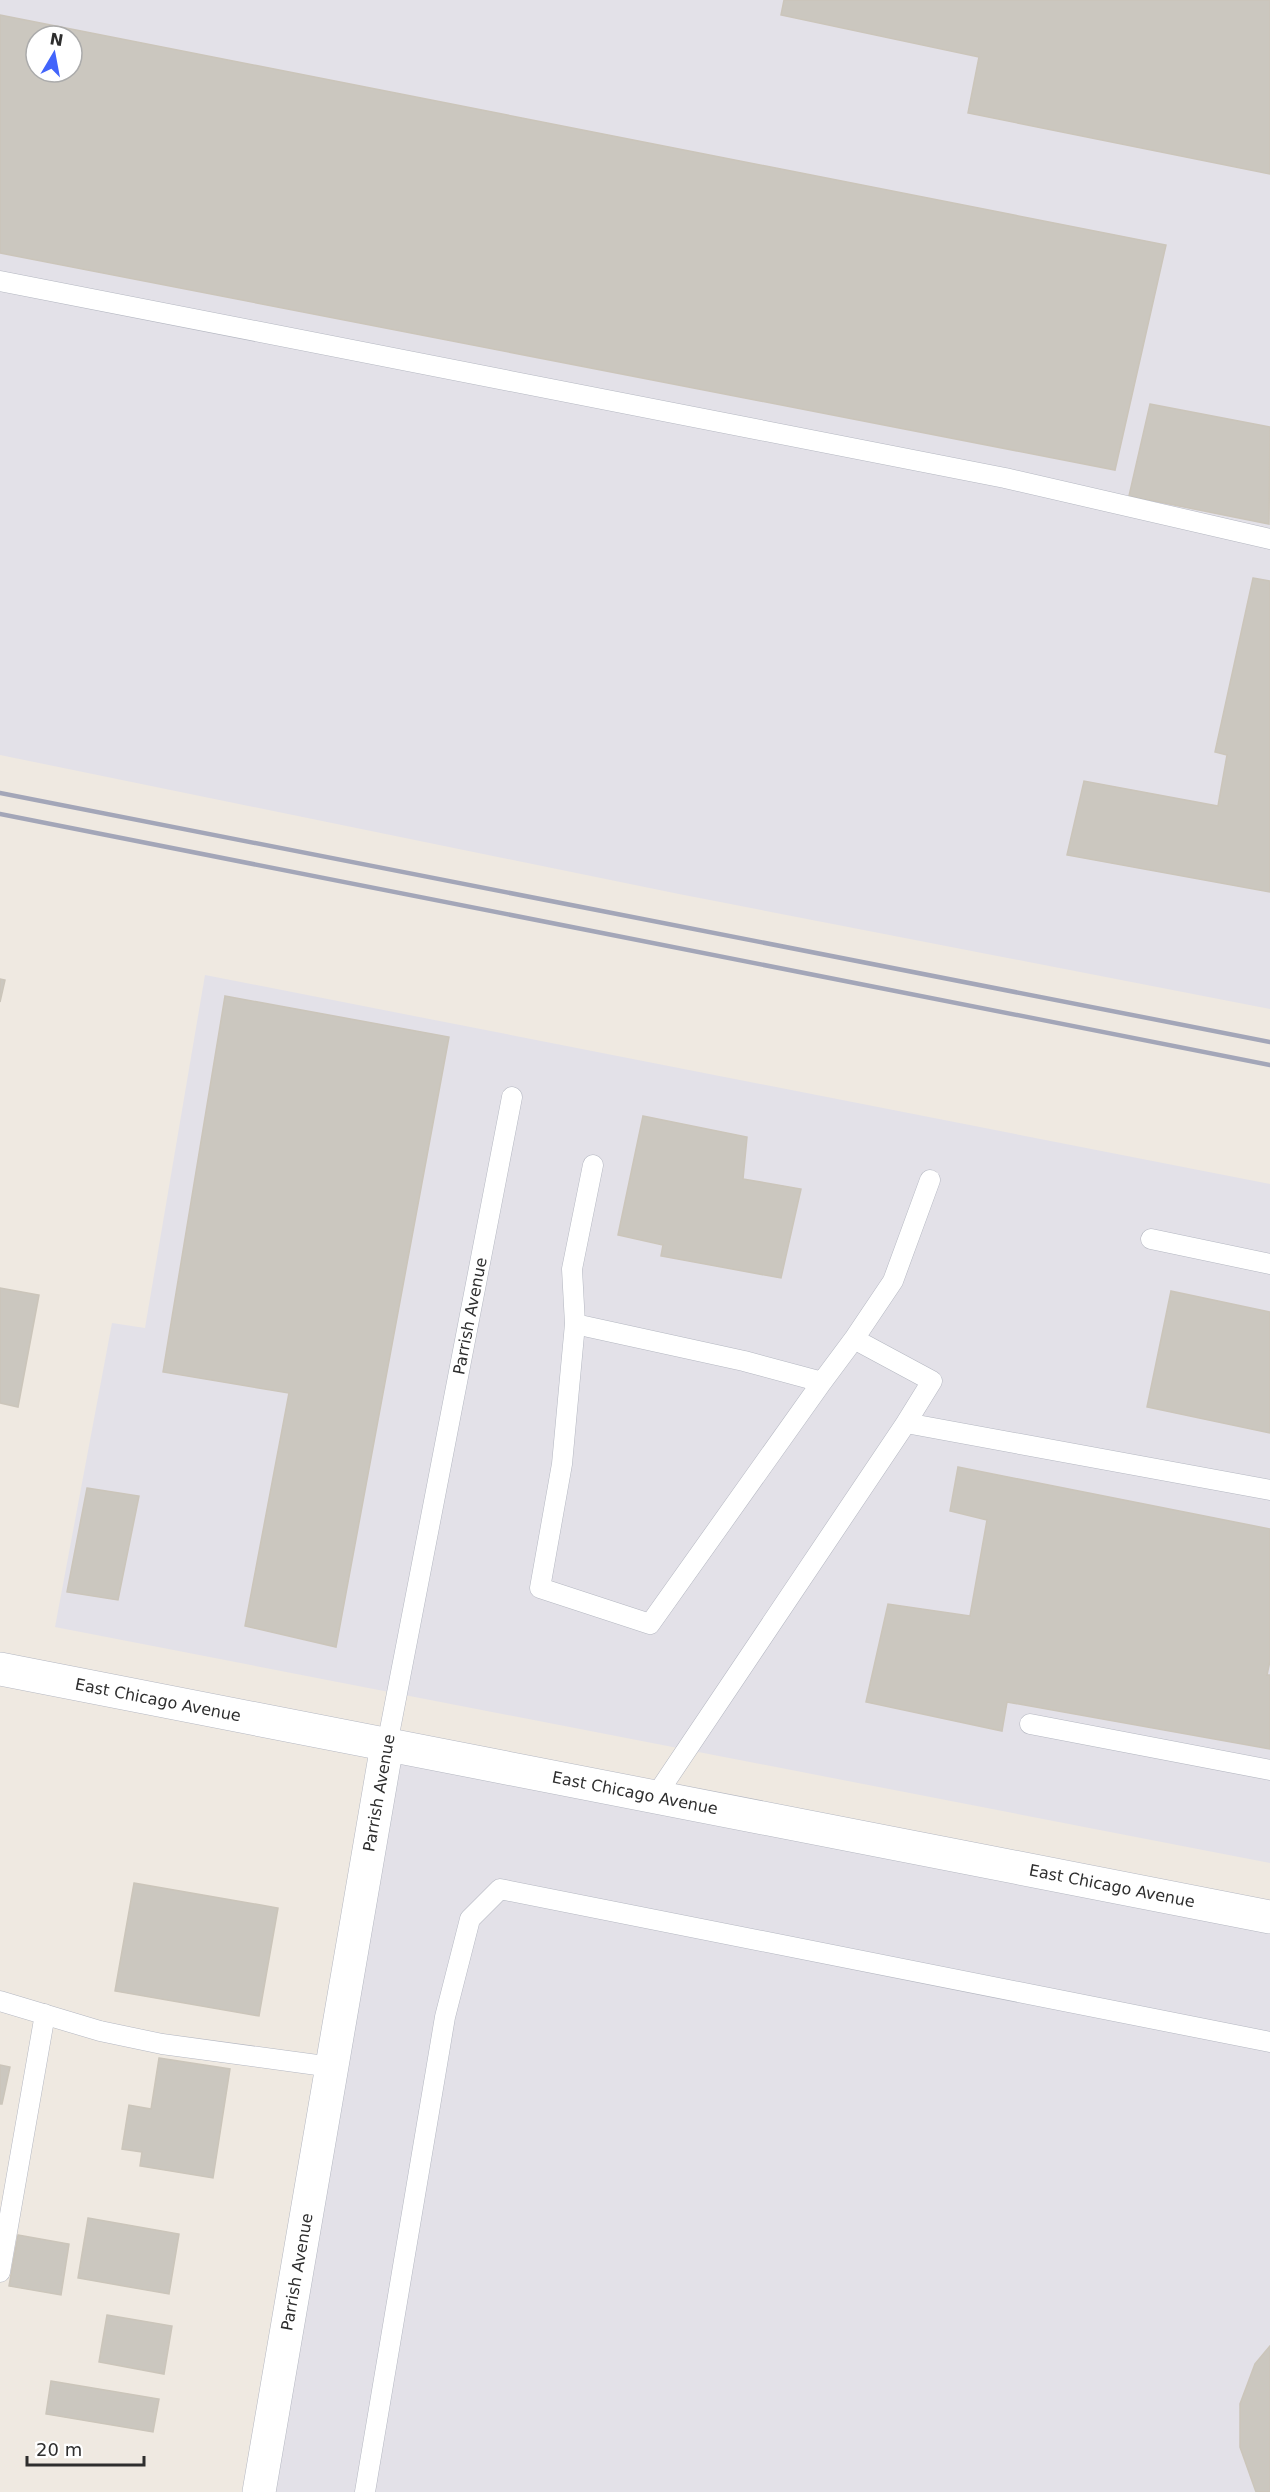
<svg xmlns="http://www.w3.org/2000/svg" width="1270" height="2492" viewBox="0 0 1270 2492" font-family="'DejaVu Sans',sans-serif">
	<style>
		.industrial { fill: #e3e1e8; fill-rule: evenodd }
		.building { fill: #cbc7bf; stroke: #cbc5ba; stroke-width: 1.5; fill-rule: evenodd }
		.lines { fill: none; stroke-linecap: round; stroke-linejoin: round }
		.lane-casing { stroke: #b4b7c1; stroke-width: 21 }
		.secondary-casing { stroke: #b4b7c1; stroke-width: 34 }
		.lane { stroke: #fff; stroke-width: 20 }
		.secondary { stroke: #fff; stroke-width: 33 }
		.rail { stroke: #a3a6b8; stroke-width: 4.5 }
		.labels { text-anchor: middle; dominant-baseline: central; stroke-width: 4.5; stroke-linejoin: round; paint-order: stroke }
		.street-label { font-size: 16px; fill: #2e2e2e; stroke: #fff }
	</style>
	<rect width="100%" height="100%" fill="#efe9e1"/>
	<path class="industrial" d="M 0,0 L 1270,0 L 1270,1009 L 679,894 L 0,755 ZM 36,36 L 72,36 L 72,72 L 36,72 Z
		M 205,975 L 1270,1184 L 1270,1863 L 55,1627 L 112,1323 L 145,1328 Z
		M 387,1745 L 1270,1917 L 1270,2492 L 257,2492 Z"/>
	<path class="building" d="M 784,0 L 1270,0 L 1270,174 L 968,113 L 979,57 L 781,15 Z
		M 0,15 L 1166,245 L 1115,470 L 0,253 ZM 36,36 L 72,36 L 72,72 L 36,72 Z
		M 1150,404 L 1270,427 L 1269,524 L 1129,496 Z
		M 1253,578 L 1270,581 L 1270,892 L 1067,855 L 1084,781 L 1218,806 L 1227,755 L 1215,752 Z
		M 0,979 L 5,980 L 0,1002 Z
		M 225,996 L 449,1037 L 336,1647 L 245,1626 L 289,1393 L 163,1372 Z
		M 643,1116 L 747,1137 L 743,1179 L 801,1189 L 781,1278 L 661,1256 L 663,1245 L 618,1235 Z
		M 0,1288 L 39,1295 L 18,1407 L 0,1403 Z
		M 1171,1291 L 1270,1312 L 1270,1433 L 1147,1407 Z
		M 958,1467 L 1270,1529 L 1270,1661 L 1267,1675 L 1270,1675 L 1270,1749 L 1007,1702 L 1002,1731 L 866,1702 L 888,1604 L 970,1616 L 987,1520 L 950,1511 Z
		M 87,1488 L 139,1496 L 118,1600 L 67,1592 Z
		M 134,1883 L 278,1908 L 259,2016 L 115,1991 Z
		M 159,2058 L 230,2069 L 213,2178 L 140,2166 L 142,2152 L 122,2149 L 129,2105 L 151,2109 Z
		M 0,2065 L 10,2067 L 2,2104 L 0,2104 Z
		M 88,2218 L 179,2234 L 169,2294 L 78,2278 Z
		M 18,2235 L 69,2244 L 61,2295 L 9,2286 Z
		M 107,2315 L 172,2326 L 164,2374 L 99,2362 Z
		M 1270,2346 L 1270,2492 L 1256,2492 L 1240,2447 L 1240,2404 L 1255,2364 Z
		M 51,2381 L 159,2399 L 153,2432 L 46,2414 Z"/>
	<g class="lines">
		<g class="lane-casing">
			<path id="lane" d="M 0,281 L 1005,478 L 1270,539
				M 1151,1239 L 1270,1264
				M 575,1324 L 572,1269 L 593,1165
				M 854,1339 L 893,1281 L 930,1180
				M 822,1382 L 650,1624 L 540,1588 L 562,1464 L 575,1324 L 744,1361 L 822,1382 L 854,1339 L 932,1381 L 906,1423
				M 1030,1724 L 1270,1770
				M 387,1745 L 512,1097
				M 655,1797 L 906,1423 L 1270,1490
				M 0,2001 L 100,2031 L 162,2044 L 332,2067
				M 0,2272 L 45,2014
				M 365,2492 L 445,2017 L 470,1919 L 500,1889 L 1270,2042"/>
		</g>
		<g class="secondary-casing">
			<path id="secondary" d="M 0,1669 L 1270,1917
				M 259,2492 L 387,1745"/>
		</g>
		<use href="#lane" class="lane"/>
		<use href="#secondary" class="secondary"/>
		<path class="rail" d="M 0,793 L 1270,1042
			M 0,814 L 1270,1065"/>
	</g>
	<g class="labels">
		<g class="street-label">
			<text transform="translate(470 1316) rotate(-79)">Parrish Avenue</text>
			<text transform="translate(158 1700) rotate(11)">East Chicago Avenue</text>
			<text transform="translate(379 1793) rotate(-80)">Parrish Avenue</text>
			<text transform="translate(635 1793) rotate(11)">East Chicago Avenue</text>
			<text transform="translate(1112 1886) rotate(11)">East Chicago Avenue</text>
			<text transform="translate(297 2272) rotate(-80)">Parrish Avenue</text>
		</g>
	</g>
	<g transform="translate(54 54) rotate(10)"><circle r="28" fill="#ffffff" stroke="#ababab" stroke-width="1.5"/>
	<path d="M0-4.5L10 22L0 15L-10 22Z" fill="#4264fb"/>
	<text y="-9" font-size="16" font-weight="bold" text-anchor="middle" fill="#2e2e2e">N</text>
	</g>
	<path d="M27 2456v9h117v-9" fill="none" stroke="#2e2e2e" stroke-width="3"/>
	<text x="36" y="2456" font-size="18" fill="#2e2e2e" stroke="#ffffff" stroke-width="4.5" paint-order="stroke">20 m</text>
</svg>
